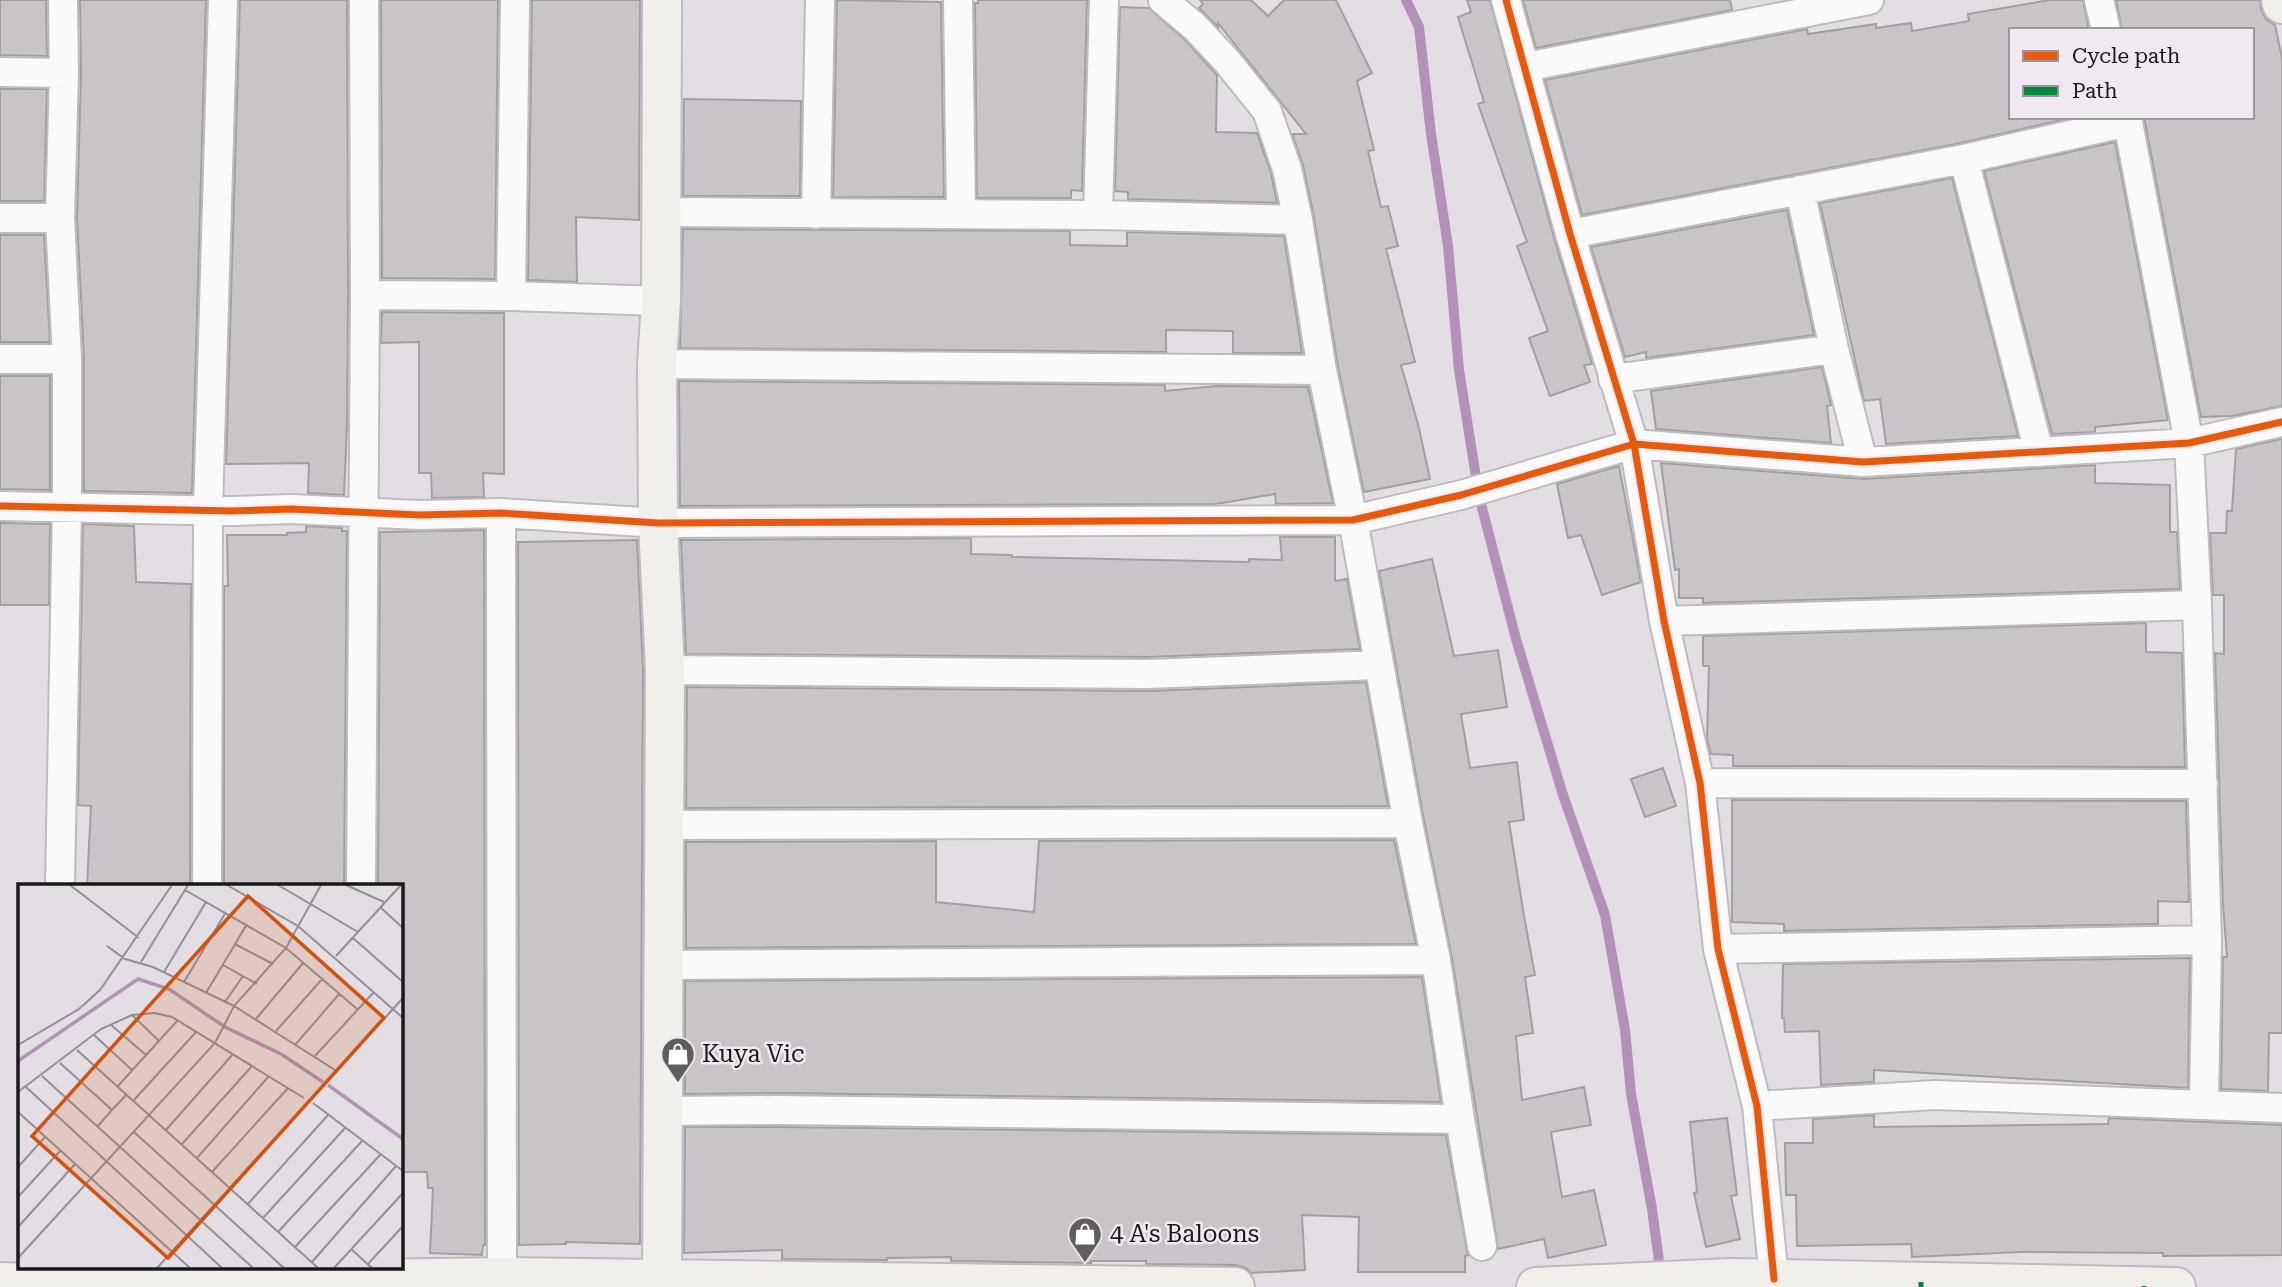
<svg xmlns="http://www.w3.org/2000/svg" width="2282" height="1287" viewBox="0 0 2282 1287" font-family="'Roboto Serif',serif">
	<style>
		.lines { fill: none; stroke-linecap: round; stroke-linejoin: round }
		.stream { stroke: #b292b7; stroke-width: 10 }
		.building { fill: #c8c4c8; stroke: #a29fa2; stroke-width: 2 }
		.street-casing { stroke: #bebbbf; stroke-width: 32 }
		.secondary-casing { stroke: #bebbbf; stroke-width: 42 }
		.street { stroke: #fbfafb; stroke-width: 28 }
		.secondary { stroke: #f1efe9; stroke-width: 38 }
		.quiet { stroke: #00873e; stroke-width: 5; stroke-dasharray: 10 5; stroke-linecap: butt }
		.cycleway-casing { stroke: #f1e9f2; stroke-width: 11 }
		.cycleway { stroke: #e8590c; stroke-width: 7 }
		.labels { text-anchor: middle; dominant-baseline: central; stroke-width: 5; stroke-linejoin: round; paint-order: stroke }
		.poi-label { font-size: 24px; fill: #1a181b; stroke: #f1e9f2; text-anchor: start }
		.inset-river { fill: none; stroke: #b292b7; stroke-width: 3.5 }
		.inset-road { fill: none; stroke: #938f93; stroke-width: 2 }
		.view { fill: #d3520e; fill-opacity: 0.15; stroke: #d3520e; stroke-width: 3.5 }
		.inset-edge { fill: none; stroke: #1a181b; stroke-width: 3.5 }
	</style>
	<rect width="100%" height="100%" fill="#e3dee3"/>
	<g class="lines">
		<path class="stream" d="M 1406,0 L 1419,27 L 1431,134 L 1448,246 L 1459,370 L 1479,496 L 1516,639 L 1563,795 L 1605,915 L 1625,1030 L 1631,1094 L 1652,1209 L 1661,1276"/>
	</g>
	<path class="building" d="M 0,0 L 46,0 L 47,56 L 0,55 Z
		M 80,0 L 206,0 L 192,493 L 84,491 L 84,358 L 77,218 L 81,73 Z
		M 240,0 L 347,0 L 348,295 L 347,425 L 344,495 L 308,493 L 309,463 L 226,464 Z
		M 381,0 L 498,0 L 495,279 L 382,278 Z
		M 532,0 L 640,0 L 639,220 L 576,217 L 577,282 L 528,280 Z
		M 837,0 L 941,2 L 944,197 L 833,197 Z
		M 978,0 L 1087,0 L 1082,191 L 1071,190 L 1071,198 L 977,198 L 975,3 L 978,3 Z
		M 1200,0 L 1251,0 L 1268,16 L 1284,0 L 1336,0 L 1372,73 L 1357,81 L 1374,150 L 1368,151 L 1381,207 L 1388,206 L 1398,246 L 1386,249 L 1415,362 L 1401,365 L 1418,424 L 1430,479 L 1364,492 L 1338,367 L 1314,217 L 1303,165 L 1292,134 L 1306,134 L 1218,23 L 1218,27 L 1199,8 L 1203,4 Z
		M 1467,0 L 1490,0 L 1554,238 L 1592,364 L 1584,365 L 1590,382 L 1550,396 L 1529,338 L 1548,331 L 1517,246 L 1527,242 L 1478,104 L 1484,102 L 1458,17 L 1471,12 Z
		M 1523,0 L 1730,0 L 1732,10 L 1536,48 Z
		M 2050,0 L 2083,0 L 2089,30 L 2011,30 L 2011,117 L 2074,117 L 1961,143 L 1582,215 L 1545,80 L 1807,29 L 1808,34 L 1876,24 L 1876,28 L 1911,23 L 1912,31 L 1969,21 L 1968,14 Z
		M 2116,0 L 2260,0 L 2261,9 L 2266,19 L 2275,25 L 2282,58 L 2282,406 L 2232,416 L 2201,417 L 2144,117 L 2252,117 L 2252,30 L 2122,30 Z
		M 1120,7 L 1149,8 L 1184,39 L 1217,75 L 1216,132 L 1257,133 L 1271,173 L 1277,203 L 1128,199 L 1128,192 L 1115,191 Z
		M 0,89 L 47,89 L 44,201 L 0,201 Z
		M 684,99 L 801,101 L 800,196 L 683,196 Z
		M 2115,142 L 2168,420 L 2095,427 L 2095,432 L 2052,434 L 1984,171 Z
		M 1952,178 L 2018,436 L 1886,444 L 1880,399 L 1864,401 L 1820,203 Z
		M 1787,210 L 1814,335 L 1646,358 L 1646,352 L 1625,357 L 1591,247 Z
		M 683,229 L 1070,231 L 1070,245 L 1127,246 L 1127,232 L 1284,236 L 1302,353 L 1233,353 L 1233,331 L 1166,330 L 1166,352 L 680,348 Z
		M 0,235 L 44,235 L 50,342 L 0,342 Z
		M 382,312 L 504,313 L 504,474 L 483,473 L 484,497 L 432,498 L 431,473 L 419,473 L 419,342 L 381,343 Z
		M 1822,367 L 1831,405 L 1827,406 L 1831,443 L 1656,429 L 1651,391 Z
		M 0,376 L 50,376 L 50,490 L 0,489 Z
		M 679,381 L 1165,385 L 1165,391 L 1217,386 L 1308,387 L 1333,503 L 1276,504 L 1275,494 L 1216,504 L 680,506 Z
		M 2282,439 L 2282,1033 L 2269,1033 L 2268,1091 L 2221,1089 L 2223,957 L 2227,957 L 2223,904 L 2215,653 L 2224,654 L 2224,595 L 2213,595 L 2210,533 L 2226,533 L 2227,511 L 2232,511 L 2236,449 Z
		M 1661,463 L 1864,479 L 2095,465 L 2095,483 L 2170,485 L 2170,532 L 2177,532 L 2180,589 L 1703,603 L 1703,598 L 1679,598 L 1679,569 L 1675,570 Z
		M 1619,466 L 1641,582 L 1602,595 L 1581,535 L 1568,538 L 1557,484 Z
		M 0,523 L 50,524 L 49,605 L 0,605 Z
		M 83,524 L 134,526 L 136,582 L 191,584 L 190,886 L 87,886 L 91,806 L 78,805 Z
		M 306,526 L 342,528 L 342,531 L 347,531 L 344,886 L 224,886 L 224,586 L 228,586 L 227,535 L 287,535 L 287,533 L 306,532 Z
		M 484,530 L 485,1245 L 483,1246 L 482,1255 L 430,1253 L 433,1188 L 428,1188 L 427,1172 L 401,1172 L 401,886 L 378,886 L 380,532 Z
		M 1280,537 L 1335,537 L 1335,581 L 1347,579 L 1360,649 L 1148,657 L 686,654 L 681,540 L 971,538 L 971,554 L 1012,555 L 1012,557 L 1249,562 L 1249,559 L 1282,560 Z
		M 637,540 L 643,670 L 640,1244 L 566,1242 L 566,1244 L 519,1245 L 518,542 Z
		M 1432,559 L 1454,656 L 1498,650 L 1507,707 L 1461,714 L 1470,768 L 1517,762 L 1524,820 L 1509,822 L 1524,916 L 1535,975 L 1525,977 L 1533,1033 L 1516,1036 L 1522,1100 L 1584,1087 L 1591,1125 L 1551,1132 L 1562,1197 L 1594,1190 L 1606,1245 L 1548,1258 L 1544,1239 L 1498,1249 L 1452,958 L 1424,820 L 1379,571 Z
		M 2146,623 L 2146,652 L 2182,653 L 2185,767 L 1733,766 L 1733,755 L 1711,754 L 1707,739 L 1709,666 L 1703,666 L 1703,636 Z
		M 1366,682 L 1388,806 L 686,808 L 687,687 L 1149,691 Z
		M 1663,768 L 1676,806 L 1645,817 L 1631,779 Z
		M 1732,800 L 2186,801 L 2189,902 L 2158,901 L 2158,924 L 1784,931 L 1784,924 L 1732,922 Z
		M 1394,840 L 1416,944 L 686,948 L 686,842 L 936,841 L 936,902 L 1034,912 L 1039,841 Z
		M 2190,958 L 2188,1088 L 1874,1070 L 1874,1082 L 1821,1085 L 1819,1031 L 1785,1032 L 1784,1018 L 1782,1018 L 1783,964 Z
		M 1422,977 L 1441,1102 L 778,1093 L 685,1094 L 685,981 Z
		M 1874,1115 L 1874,1127 L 2108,1124 L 2109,1118 L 2282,1125 L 2282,1255 L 2163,1256 L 2163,1253 L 2021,1252 L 1912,1257 L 1911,1244 L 1797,1246 L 1796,1195 L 1786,1195 L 1785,1143 L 1813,1143 L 1813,1119 Z
		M 1727,1118 L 1737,1195 L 1731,1196 L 1740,1239 L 1706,1247 L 1694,1193 L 1697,1192 L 1690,1122 Z
		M 685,1127 L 778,1127 L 1446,1135 L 1468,1255 L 1465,1256 L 1465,1272 L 1358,1272 L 1359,1217 L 1302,1215 L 1305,1270 L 1251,1273 L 1246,1268 L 1235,1265 L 1146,1264 L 1146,1261 L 1091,1261 L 1091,1263 L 951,1261 L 951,1257 L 887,1258 L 887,1260 L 782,1259 L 782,1250 L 684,1253 Z"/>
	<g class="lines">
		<g class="street-casing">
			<path id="street" d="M 515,0 L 511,296 L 661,301
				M 958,0 L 961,214
				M 1163,0 L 1195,27 L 1226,60 L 1267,111 L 1287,169 L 1298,220 L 1322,370 L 1353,520 L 1408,823 L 1436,960 L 1460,1119 L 1482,1246
				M 1506,0 L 1570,234 L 1634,444 L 1664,621 L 1700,783 L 1718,949 L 1757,1106 L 1774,1279
				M 2099,0 L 2106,30
				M 1525,67 L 1869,0
				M 0,72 L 64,73
				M 2127,117 L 2189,443 L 2197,605 L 2207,940 L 2204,1104
				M 1964,159 L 2039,452
				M 1800,190 L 1834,349 L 1863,462
				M 661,212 L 1098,215 L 1298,220
				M 816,214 L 820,0
				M 1098,215 L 1104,0
				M 0,218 L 60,218
				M 1570,234 L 1964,159 L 2128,122
				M 365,295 L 511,296
				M 0,359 L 67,359
				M 657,364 L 1322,370
				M 1613,379 L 1834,349
				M 0,506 L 232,511 L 291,509 L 419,515 L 501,513 L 658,523 L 1353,520 L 1461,495 L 1634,444 L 1863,462 L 2189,443 L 2282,422
				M 501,513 L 502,1287
				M 1664,621 L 2197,605
				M 665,670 L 1148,674 L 1379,665
				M 1700,783 L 2203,784
				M 664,825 L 1408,823
				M 60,886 L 67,506 L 67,359 L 60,218 L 64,73 L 63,0
				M 207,886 L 208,510 L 223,0
				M 361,886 L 365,295 L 364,0
				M 1718,949 L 2207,940
				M 663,965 L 1436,960
				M 1757,1106 L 1935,1095 L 2282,1108
				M 662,1111 L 778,1110 L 1460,1119"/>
		</g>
		<g class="secondary-casing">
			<path id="secondary" d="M 2281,0 L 2282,4
				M 0,1282 L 53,1284 L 502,1277 L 1235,1287
				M 662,1287 L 665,670 L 658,523 L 657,364 L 661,301 L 662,0
				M 1536,1287 L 1731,1278 L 2176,1287"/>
		</g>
		<use href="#street" class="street"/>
		<use href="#secondary" class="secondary"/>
		<path class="quiet" d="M 2144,1286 L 2144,1287
			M 1921,1287 L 1921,1282"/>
		<g class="cycleway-casing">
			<path id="cycleway" d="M 1506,0 L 1570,234 L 1634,444 L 1664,621 L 1700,783 L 1718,949 L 1757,1106 L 1774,1279
				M 0,506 L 232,511 L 291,509 L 419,515 L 501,513 L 658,523 L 1353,520 L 1461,495 L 1634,444 L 1863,462 L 2189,443 L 2282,422"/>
		</g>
		<use href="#cycleway" class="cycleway"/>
	</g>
	<defs>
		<g id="shop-pin" transform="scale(1.75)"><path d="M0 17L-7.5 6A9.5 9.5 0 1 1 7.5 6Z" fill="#605d61" stroke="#f1e9f2"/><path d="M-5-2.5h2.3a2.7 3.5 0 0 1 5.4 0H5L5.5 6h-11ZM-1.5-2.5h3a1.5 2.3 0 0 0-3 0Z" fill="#fff"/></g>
	</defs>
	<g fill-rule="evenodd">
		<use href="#shop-pin" x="678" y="1054"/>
		<use href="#shop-pin" x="1085" y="1234"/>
	</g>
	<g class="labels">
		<g class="poi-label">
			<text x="702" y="1054">Kuya Vic</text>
			<text x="1110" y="1234">4 A's Baloons</text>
		</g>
	</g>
	<g transform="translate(18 884)">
		<rect width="385" height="385" fill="#e3dee3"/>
		<path class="inset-river" d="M 0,177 L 120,95 L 151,105 L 207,143 L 263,170 L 305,198M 310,201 L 385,255"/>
		<path class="inset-road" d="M 52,1 L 121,54M 209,1 L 280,42 L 385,134M 260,1 L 340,48M 328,1 L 366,18M 167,6 L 268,64 L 339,125M 362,23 L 385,44M 335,54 L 385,98M 217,60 L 255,80M 89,62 L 107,75 L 135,83 L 216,122 L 317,186M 318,72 L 383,1M 123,78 L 170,1M 205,81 L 239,100M 146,88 L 188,18M 166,98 L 208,28M 188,109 L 229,40M 207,118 L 225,92M 114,131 L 141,157M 237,136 L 286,78M 93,141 L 128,171M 258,147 L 305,94M 76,151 L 114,186M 0,161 L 61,125 L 82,106 L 154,1M 277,161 L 322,109M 59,166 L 300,384M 297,172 L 356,108M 42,179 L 94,226 L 108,211M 24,192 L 235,384M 8,203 L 204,384M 99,203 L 160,136M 0,208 L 83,145 L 114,131 L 137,129 L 154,133 L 286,214M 115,217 L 178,148M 295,219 L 385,287M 0,228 L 172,384M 80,242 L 94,226M 148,246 L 215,170M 116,248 L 266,384M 164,260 L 234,182M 179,274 L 251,192M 0,283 L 28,252M 194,288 L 270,204M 0,313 L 43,266M 230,320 L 310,231M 245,334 L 328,243M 0,343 L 58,279M 260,348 L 345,256M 277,363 L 363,270M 333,365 L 354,384M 0,374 L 197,159 L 216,122 L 268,64 L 303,1M 294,378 L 378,282M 350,380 L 385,342M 139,384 L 385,114M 316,384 L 385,309"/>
		<path class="view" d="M 230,12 L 366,134 L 150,374 L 14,252 Z"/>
		<rect width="385" height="385" class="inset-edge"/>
	</g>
	<rect x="2009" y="28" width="245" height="91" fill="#f1e9f2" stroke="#9b959c" stroke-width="2"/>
	<rect x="2023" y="51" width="35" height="10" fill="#e8590c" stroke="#9b959c" stroke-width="2"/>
	<text x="2072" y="63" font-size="21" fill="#1a181b">Cycle path</text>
	<rect x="2023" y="86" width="35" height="10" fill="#00873e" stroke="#9b959c" stroke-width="2"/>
	<text x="2072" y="98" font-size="21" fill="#1a181b">Path</text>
</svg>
